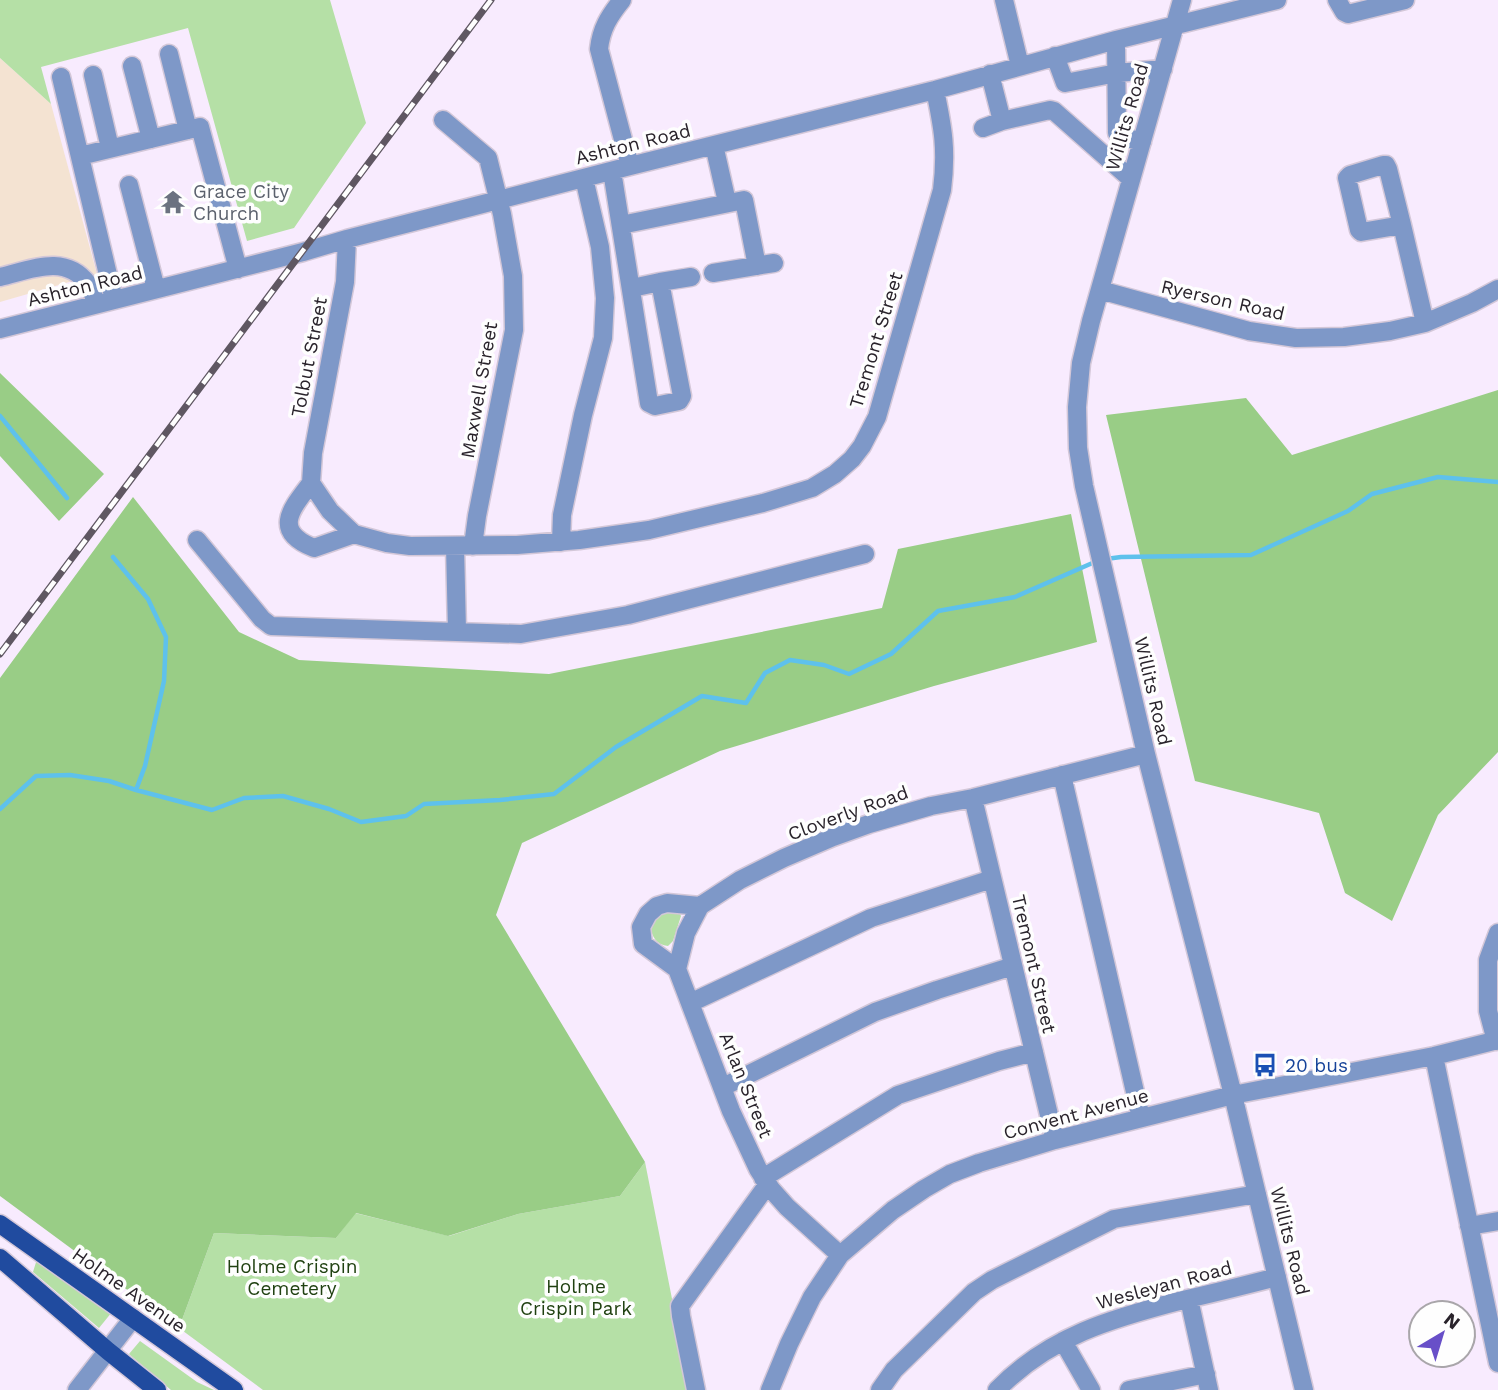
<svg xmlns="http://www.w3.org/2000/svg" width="1498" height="1390" viewBox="0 0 1498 1390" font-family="'Work Sans',sans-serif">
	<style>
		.education { fill: #f4e3d2 }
		.green { fill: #b5e0a6 }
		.forest { fill: #99cd86 }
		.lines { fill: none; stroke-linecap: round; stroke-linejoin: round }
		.stream { stroke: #5ec1ec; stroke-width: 4.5 }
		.minor-casing { stroke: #d3c7d8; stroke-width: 21 }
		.major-casing { stroke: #d3c7d8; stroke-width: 21 }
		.minor { stroke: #7e98c8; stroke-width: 18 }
		.major { stroke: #204b9f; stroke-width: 18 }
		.rail-casing { stroke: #5f5762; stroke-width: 7 }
		.rail { stroke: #fefefe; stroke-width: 4.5; stroke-dasharray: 13; stroke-linecap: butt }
		.labels { text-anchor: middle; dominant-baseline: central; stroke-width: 7; stroke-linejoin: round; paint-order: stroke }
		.street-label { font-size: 19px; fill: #29232b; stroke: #fefefe }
		.worship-label { font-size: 19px; fill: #5b616d; stroke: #fefefe; text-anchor: start }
		.transit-label { font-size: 19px; fill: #164399; stroke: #fefefe; text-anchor: start }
		.park-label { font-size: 19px; fill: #204111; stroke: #fefefe }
	</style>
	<rect width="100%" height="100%" fill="#f8ebfe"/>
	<path class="education" d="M 0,58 L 51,104 L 97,274 L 0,302 Z"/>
	<path class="green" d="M 0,0 L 330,0 L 366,123 L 294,228 L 247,241 L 188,28 L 41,67 L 51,104 L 0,58 Z
		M 663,911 L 679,912 L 681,916 L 673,941 L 668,946 C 656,945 650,935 651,923 Z
		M 645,1162 L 690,1390 L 263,1390 L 179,1328 L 214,1233 L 336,1238 L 355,1213 L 449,1236 L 518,1214 L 620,1196 Z
		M 37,1259 L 112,1312 L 99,1328 L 33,1272 Z
		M 140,1341 L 197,1382 L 214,1390 L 171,1390 L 129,1354 Z"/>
	<path class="forest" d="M 0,373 L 104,474 L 59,521 L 0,456 Z
		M 1498,390 L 1498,752 L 1438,815 L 1392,921 L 1345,893 L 1319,813 L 1195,781 L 1106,415 L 1246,398 L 1292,455 Z
		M 133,497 L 239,632 L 299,660 L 549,674 L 882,608 L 898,549 L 1071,514 L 1097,642 L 934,686 L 720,751 L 522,843 L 496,915 L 645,1162 L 620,1196 L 518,1214 L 448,1236 L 356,1213 L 336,1238 L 214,1233 L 179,1328 L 0,1196 L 0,678 Z"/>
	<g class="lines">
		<path class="stream" d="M 0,416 L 67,498
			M 113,557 L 148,599 L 166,637 L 164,681 L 145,766 L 136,790
			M 1106,559 L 1121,557 L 1251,555 L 1348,511 L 1372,494 L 1438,477 L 1498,482
			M 0,809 L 36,776 L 70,775 L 109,781 L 136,790 L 212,810 L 244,798 L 283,796 L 329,809 L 361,822 L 406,816 L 424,804 L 500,800 L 554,794 L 616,747 L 702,696 L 746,703 L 765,673 L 790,660 L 824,665 L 849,674 L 891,654 L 938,611 L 1015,597 L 1097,561"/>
		<g class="minor-casing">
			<path id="minor" d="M 622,0 C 609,16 601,29 599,49 L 630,166
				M 1004,0 L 1020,66
				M 1182,0 L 1091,321 L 1081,363 L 1077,407 L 1078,448 L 1084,486 L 1146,754 L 1233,1095 L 1304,1390
				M 1337,0 L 1344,12 L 1348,14 L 1405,0
				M 1116,40 L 1117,133 L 1120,136 L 1142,142
				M 169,54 L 188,130
				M 1055,56 L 1065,83 L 1117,73 L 1163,69
				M 132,66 L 151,139
				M 93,75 L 110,148
				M 61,77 L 114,300
				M 443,120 L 488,158 L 502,214 L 513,276 L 514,330 L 477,516 L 473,546
				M 1002,121 L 1050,110 L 1054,111 L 1131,179
				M 983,128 L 1002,121 L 990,74
				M 714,145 L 727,202
				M 80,156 L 200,127 L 238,269
				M 1383,165 L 1386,165 L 1388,169 L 1402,225 L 1361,232 L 1359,230 L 1347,178 L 1350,175 Z
				M 612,171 L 649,403 L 655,406 L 679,401 L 682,396 L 660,282 L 632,288
				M 129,185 L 156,289
				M 621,225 L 744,200 L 757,266
				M 1402,225 L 1425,323
				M 347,239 L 345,282 L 313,453 L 311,483 L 330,511 L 354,534 L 387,543 L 410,546 L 517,545 L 579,540 L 649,530 L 763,503 L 812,488 L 835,474 L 852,459 L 862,446 L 877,417 L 942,190 C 947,150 943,128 935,90
				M 713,273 L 774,263
				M 0,277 C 30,270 65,253 88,284 C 92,290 94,298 97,304
				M 660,282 L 691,277
				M 1100,290 L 1249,331 L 1296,338 L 1344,337 L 1390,331 L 1425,323 L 1472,303 L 1498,289
				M 0,329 L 303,252 L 347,239 L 630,166 L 935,90 L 1116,40 L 1277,0
				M 311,483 C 292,508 271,531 314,548 L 354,534
				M 197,540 L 262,619 L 271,626 L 521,634 L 628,615 L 865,554
				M 561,542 L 562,515 L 583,415 L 603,338 L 605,298 L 600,247 L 584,178
				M 455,546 L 457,631
				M 1062,775 L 1141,1118
				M 973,798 L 1055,1140
				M 700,906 L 686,933 L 677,969 L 731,1111 L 758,1169 L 771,1189 L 787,1207 L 840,1255
				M 677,969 L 643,944 L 641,927 L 648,914 L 657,906 L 667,903 L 700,906 L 740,880 L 784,858 L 833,837 L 869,824 L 931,806 L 973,798 L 1146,754
				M 690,1003 L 871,918 L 992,879
				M 1496,1041 L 1488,1011 L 1488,960 L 1498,933
				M 1434,1056 L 1498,1363
				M 723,1087 L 875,1012 L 937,990 L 1013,966
				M 763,1178 L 898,1095 L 999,1061 L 1034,1052
				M 1469,1226 L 1498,1221
				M 1189,1299 L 1209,1390
				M 1063,1341 L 1091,1390
				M 77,1390 L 133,1318
				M 696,1390 L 681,1316 L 680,1306 L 768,1184
				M 770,1390 L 789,1344 L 812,1297 L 840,1255 L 893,1210 L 924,1189 L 950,1174 L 979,1163 L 1055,1140 L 1233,1095 L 1434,1056 L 1498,1040
				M 880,1390 L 894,1370 L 974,1292 L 992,1280 L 1114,1219 L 1257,1194
				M 997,1390 C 1049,1336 1113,1318 1183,1300 C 1214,1293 1246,1285 1277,1277
				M 1129,1390 L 1206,1374"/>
		</g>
		<g class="major-casing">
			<path id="major" d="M 0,1224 L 234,1390
				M 0,1258 L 108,1351 L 157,1390"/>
		</g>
		<use href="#minor" class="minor"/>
		<use href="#major" class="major"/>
		<g class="rail-casing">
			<path id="rail" d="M 0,654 L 491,0"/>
		</g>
		<use href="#rail" class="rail"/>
	</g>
	<defs>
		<g id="temple-bare" transform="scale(1.89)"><path d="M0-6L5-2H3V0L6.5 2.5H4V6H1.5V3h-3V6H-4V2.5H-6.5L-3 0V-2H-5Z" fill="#6b7280" stroke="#fefefe" stroke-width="2.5" paint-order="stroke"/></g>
		<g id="bus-bare" transform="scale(1.89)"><path d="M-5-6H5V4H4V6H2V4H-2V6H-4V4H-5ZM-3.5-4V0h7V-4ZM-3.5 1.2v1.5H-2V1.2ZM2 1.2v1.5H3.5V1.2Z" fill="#1a4fb4" stroke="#fefefe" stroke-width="2.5" paint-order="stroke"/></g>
	</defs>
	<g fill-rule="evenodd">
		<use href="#temple-bare" x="173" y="202"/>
		<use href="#bus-bare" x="1265" y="1065"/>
	</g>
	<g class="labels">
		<g class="street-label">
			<text transform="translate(1127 117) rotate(-74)">Willits Road</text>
			<text transform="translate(633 144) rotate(-14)">Ashton Road</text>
			<text transform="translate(85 286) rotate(-14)">Ashton Road</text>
			<text transform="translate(1223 300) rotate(13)">Ryerson Road</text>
			<text transform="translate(876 340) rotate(-73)">Tremont Street</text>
			<text transform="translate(309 357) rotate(-79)">Tolbut Street</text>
			<text transform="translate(479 390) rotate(-80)">Maxwell Street</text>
			<text transform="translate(1153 691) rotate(77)">Willits Road</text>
			<text transform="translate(848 813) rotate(-20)">Cloverly Road</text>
			<text transform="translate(1034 964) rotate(77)">Tremont Street</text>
			<text transform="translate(746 1085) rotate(68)">Arlan Street</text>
			<text transform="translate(1076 1114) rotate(-15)">Convent Avenue</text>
			<text transform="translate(1290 1241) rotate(76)">Willits Road</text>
			<text transform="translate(1164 1285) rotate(-15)">Wesleyan Road</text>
			<text transform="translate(129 1290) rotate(35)">Holme Avenue</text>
		</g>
		<g class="worship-label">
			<text x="193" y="191">Grace City<tspan x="193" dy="22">Church</tspan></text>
		</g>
		<g class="transit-label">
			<text x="1285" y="1065">20 bus</text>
		</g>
		<g class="park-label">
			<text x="292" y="1266">Holme Crispin<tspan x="292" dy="22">Cemetery</tspan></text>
			<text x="576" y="1286">Holme<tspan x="576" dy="22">Crispin Park</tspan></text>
		</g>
	</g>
	<g transform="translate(1442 1334) rotate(38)"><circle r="33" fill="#fefefe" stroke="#a9a6aa" stroke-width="2"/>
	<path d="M0-5L12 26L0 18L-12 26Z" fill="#684fc8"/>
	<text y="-10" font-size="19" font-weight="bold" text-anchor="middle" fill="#29232b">N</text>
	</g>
</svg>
